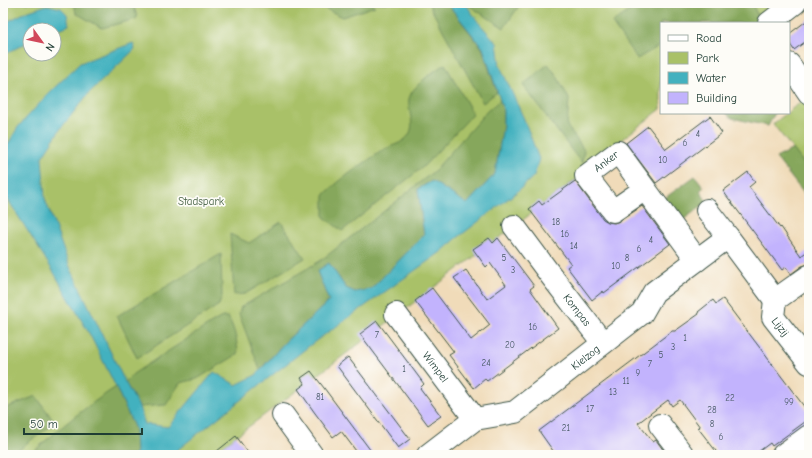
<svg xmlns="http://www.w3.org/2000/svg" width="812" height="458" viewBox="0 0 812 458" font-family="'Comic Neue',sans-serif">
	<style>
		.green { fill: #a9c167; stroke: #647f4e; fill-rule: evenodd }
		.forest { fill: #86a75c; stroke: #527248 }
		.water { fill: #43b1bf; stroke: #31777a }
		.building { fill: #c2b3fd }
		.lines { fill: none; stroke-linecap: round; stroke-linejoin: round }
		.minor-casing { stroke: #3e5548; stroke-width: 24 }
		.minor { stroke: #fff; stroke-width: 22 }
		.labels { text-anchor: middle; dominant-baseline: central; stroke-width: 3.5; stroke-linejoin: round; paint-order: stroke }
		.number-label { font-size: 9px; fill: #485a66 }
		.street-label { font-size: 11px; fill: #1f3d34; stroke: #fdfcf7 }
		.park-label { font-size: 11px; fill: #425e41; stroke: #fdfcf7 }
	</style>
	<rect width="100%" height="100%" fill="#fdfcf7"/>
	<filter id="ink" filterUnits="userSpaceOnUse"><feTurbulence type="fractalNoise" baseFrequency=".025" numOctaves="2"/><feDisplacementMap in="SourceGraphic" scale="8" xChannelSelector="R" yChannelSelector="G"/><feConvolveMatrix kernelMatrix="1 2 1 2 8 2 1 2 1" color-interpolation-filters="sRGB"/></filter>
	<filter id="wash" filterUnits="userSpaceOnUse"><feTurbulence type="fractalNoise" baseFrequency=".012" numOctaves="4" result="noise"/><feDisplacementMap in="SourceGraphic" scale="16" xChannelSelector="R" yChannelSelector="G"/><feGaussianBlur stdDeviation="0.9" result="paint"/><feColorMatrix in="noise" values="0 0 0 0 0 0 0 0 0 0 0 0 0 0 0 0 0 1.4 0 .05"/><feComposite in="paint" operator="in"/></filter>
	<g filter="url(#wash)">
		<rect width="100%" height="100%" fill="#f0dbb9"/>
		<path class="green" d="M 3,3 L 785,3 L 759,23 L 661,23 L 661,109 L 576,175 L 578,178 L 391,320 L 211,455 L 3,455 ZM 30,30 L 54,30 L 54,54 L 30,54 Z
			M 805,99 L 809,105 L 809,170 L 773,124 L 787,113 L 789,113 L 789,111 Z"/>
		<path class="forest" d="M 74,3 L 133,3 L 137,17 L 136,19 L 102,28 L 76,13 Z
			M 313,3 L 371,3 L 375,6 L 343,17 Z
			M 428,3 L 447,3 L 482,48 L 497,92 L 483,103 Z
			M 465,3 L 521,3 L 504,28 Z
			M 641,3 L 752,3 L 758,17 L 756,23 L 661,23 L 661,45 L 637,59 L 612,23 Z
			M 445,64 L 473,114 L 423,167 L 342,231 L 324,217 L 324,196 L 326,193 C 344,176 365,162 385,149 C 391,146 399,144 404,140 C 419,128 407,113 409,99 C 411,87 435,70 445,64 Z
			M 548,64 L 557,76 L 569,99 L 567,126 L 584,150 L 582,163 L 576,156 L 523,85 Z
			M 500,100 L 503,109 L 503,126 L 495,174 L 467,204 L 432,181 L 418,189 L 424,235 L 371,289 L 355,292 L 346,288 L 329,263 L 317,271 L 329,301 L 284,343 L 260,370 L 239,314 L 241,307 L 320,261 L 397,201 L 435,170 L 487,111 Z
			M 726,113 L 775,113 L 768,126 L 732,118 Z
			M 793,149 L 809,170 L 809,200 L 776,158 Z
			M 695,176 L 704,187 L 700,191 L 707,202 L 679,223 L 662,200 Z
			M 281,222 L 305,258 L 245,294 L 234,295 L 230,234 L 249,243 Z
			M 221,254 L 222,296 L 219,305 L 137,358 L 117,316 Z
			M 222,317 L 228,317 C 235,329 237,341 238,354 L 197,379 L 180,383 L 166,405 L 139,407 L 125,382 L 133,374 L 210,324 Z
			M 116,387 L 135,429 L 136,452 L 133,455 L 30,455 C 57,430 85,407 116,387 Z
			M 36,396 L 55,423 L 27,443 L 14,455 L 3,455 L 3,409 Z"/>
		<path class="water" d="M 447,3 L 465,3 L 479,23 L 497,43 L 500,66 L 524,119 L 539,159 L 534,176 L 518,191 L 456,239 L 441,252 L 313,343 L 171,455 L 133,455 L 136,452 L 135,429 L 116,387 L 90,335 L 53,271 L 3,192 L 3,153 L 18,127 L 50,92 L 80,63 L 133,43 L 135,49 L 89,93 L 61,128 L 42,157 L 45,199 L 69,265 L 125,382 L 139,407 L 145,424 L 168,427 L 214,372 L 236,385 L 256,375 L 284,343 L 329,301 L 317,271 L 329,263 L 346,288 L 355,292 L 371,289 L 424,235 L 418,189 L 432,181 L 467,204 L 495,174 L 503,126 L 503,109 L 483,48 Z
			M 47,5 L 61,8 L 67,14 L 69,25 L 54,31 L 30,30 L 30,41 L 3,55 L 3,24 L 26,12 Z"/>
		<g id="blocks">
			<path class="building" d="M 809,19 L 809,39 L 794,50 L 789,43 L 789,34 Z
				M 710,116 L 722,133 L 656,183 L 626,143 L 648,126 L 666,149 Z
				M 748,172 L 755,182 L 749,187 L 780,228 L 781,227 L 801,256 L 809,250 L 809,264 L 802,266 L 791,274 L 786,267 L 782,270 L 723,191 Z
				M 575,181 L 603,219 L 608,222 L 614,223 L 620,221 L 642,206 L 670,244 L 604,293 L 603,291 L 592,300 L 567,267 L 571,264 L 529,209 L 539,201 L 542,205 Z
				M 489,238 L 493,243 L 498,238 L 534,286 L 530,289 L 558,328 L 487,381 L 485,379 L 474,388 L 449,355 L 454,352 L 415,301 L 432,288 L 471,340 L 490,325 L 454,278 L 466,270 L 487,299 L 506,285 L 490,263 L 486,267 L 473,249 Z
				M 723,299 L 809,413 L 809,419 L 772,446 L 770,443 L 754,455 L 719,455 L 698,428 L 700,427 L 680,400 L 672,406 L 668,400 L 638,423 L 653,442 L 656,440 L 667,455 L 556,455 L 539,431 L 672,331 L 675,331 L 699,314 L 698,312 L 713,300 L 716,304 Z
				M 377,321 L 424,384 L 420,388 L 441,416 L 428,425 L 360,334 Z
				M 348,357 L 410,439 L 398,448 L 337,366 Z
				M 311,371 L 324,388 L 374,455 L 359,455 L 341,431 L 333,437 L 315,413 L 298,389 L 305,384 L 301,378 Z
				M 236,436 L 250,455 L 212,455 Z"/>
		</g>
	</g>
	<g filter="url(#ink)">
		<use href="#blocks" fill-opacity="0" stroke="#3e5548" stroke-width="1"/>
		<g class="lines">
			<g class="minor-casing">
				<g id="minor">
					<path d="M 769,23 L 795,3"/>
					<path d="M 789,64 L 809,93"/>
					<path id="s1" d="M 645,189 L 613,211 L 586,176 L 618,152 L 697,260"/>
					<path d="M 707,210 L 728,237"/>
					<path id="s2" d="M 514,226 L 552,277 L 603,343"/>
					<path id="s3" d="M 809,276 L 775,300 L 773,317 L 809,363"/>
					<path id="s4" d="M 396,314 L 475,419"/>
					<path d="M 283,415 L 312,455"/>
					<path d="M 660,425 L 683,455"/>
					<path id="s5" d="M 428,455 L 475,419 L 515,412 L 642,313 L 654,292 L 728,237 L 775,300"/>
					<path d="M 783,455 L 809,436"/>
				</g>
			</g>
			<use href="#minor" class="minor"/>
		</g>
	</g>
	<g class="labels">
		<g class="number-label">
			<text x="698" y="134">4</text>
			<text x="685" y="143">6</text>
			<text x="663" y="160">10</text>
			<text x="556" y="222">18</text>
			<text x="565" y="234">16</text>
			<text x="651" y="240">4</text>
			<text x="574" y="246">14</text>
			<text x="639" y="249">6</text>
			<text x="504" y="258">5</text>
			<text x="627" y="258">8</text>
			<text x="616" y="266">10</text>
			<text x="513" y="270">3</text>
			<text x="533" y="327">16</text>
			<text x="377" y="335">7</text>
			<text x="685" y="338">1</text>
			<text x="510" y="345">20</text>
			<text x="673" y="347">3</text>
			<text x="661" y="355">5</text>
			<text x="486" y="363">24</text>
			<text x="650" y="364">7</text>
			<text x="404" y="369">1</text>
			<text x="638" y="373">9</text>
			<text x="626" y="381">11</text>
			<text x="613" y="392">13</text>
			<text x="320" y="397">81</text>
			<text x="730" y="398">22</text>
			<text x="789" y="402">99</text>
			<text x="590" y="409">17</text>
			<text x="712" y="410">28</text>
			<text x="712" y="424">8</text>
			<text x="566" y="428">21</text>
			<text x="721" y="437">6</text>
		</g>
		<g class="street-label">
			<text stroke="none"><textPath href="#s1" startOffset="108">Anker</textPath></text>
			<text stroke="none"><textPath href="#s2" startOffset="105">Kompas</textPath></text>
			<text stroke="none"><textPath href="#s3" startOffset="71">Lijzij</textPath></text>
			<text stroke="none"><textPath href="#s5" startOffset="189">Kielzog</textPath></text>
			<text stroke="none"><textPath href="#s4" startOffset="66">Wimpel</textPath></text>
		</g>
		<g class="park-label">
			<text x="201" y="201">Stadspark</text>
		</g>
	</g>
	<rect width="812" height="458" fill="none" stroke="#fdfcf7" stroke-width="16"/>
	<rect x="660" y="22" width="130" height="92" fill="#fdfcf7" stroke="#a4b0a9"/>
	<rect x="668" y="35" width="20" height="6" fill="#ffffff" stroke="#a4b0a9"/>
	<text x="696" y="42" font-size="12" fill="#1f3d34">Road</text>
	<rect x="668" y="52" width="20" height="12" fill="#a9c167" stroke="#a4b0a9"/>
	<text x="696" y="62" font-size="12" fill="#1f3d34">Park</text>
	<rect x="668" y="72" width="20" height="12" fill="#43b1bf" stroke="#a4b0a9"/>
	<text x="696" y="82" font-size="12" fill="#1f3d34">Water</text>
	<rect x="668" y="92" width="20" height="12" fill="#c2b3fd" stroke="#a4b0a9"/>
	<text x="696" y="102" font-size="12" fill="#1f3d34">Building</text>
	<g transform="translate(42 42) rotate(123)"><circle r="19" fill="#fdfcf7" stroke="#a4b0a9"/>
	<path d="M0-3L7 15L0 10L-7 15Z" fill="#d1495b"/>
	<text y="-6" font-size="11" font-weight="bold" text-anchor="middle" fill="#1f3d34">N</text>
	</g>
	<path d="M24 428v6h118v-6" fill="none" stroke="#1f3d34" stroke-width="2"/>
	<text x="30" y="428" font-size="12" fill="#1f3d34" stroke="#fdfcf7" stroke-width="3" paint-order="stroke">50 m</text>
</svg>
